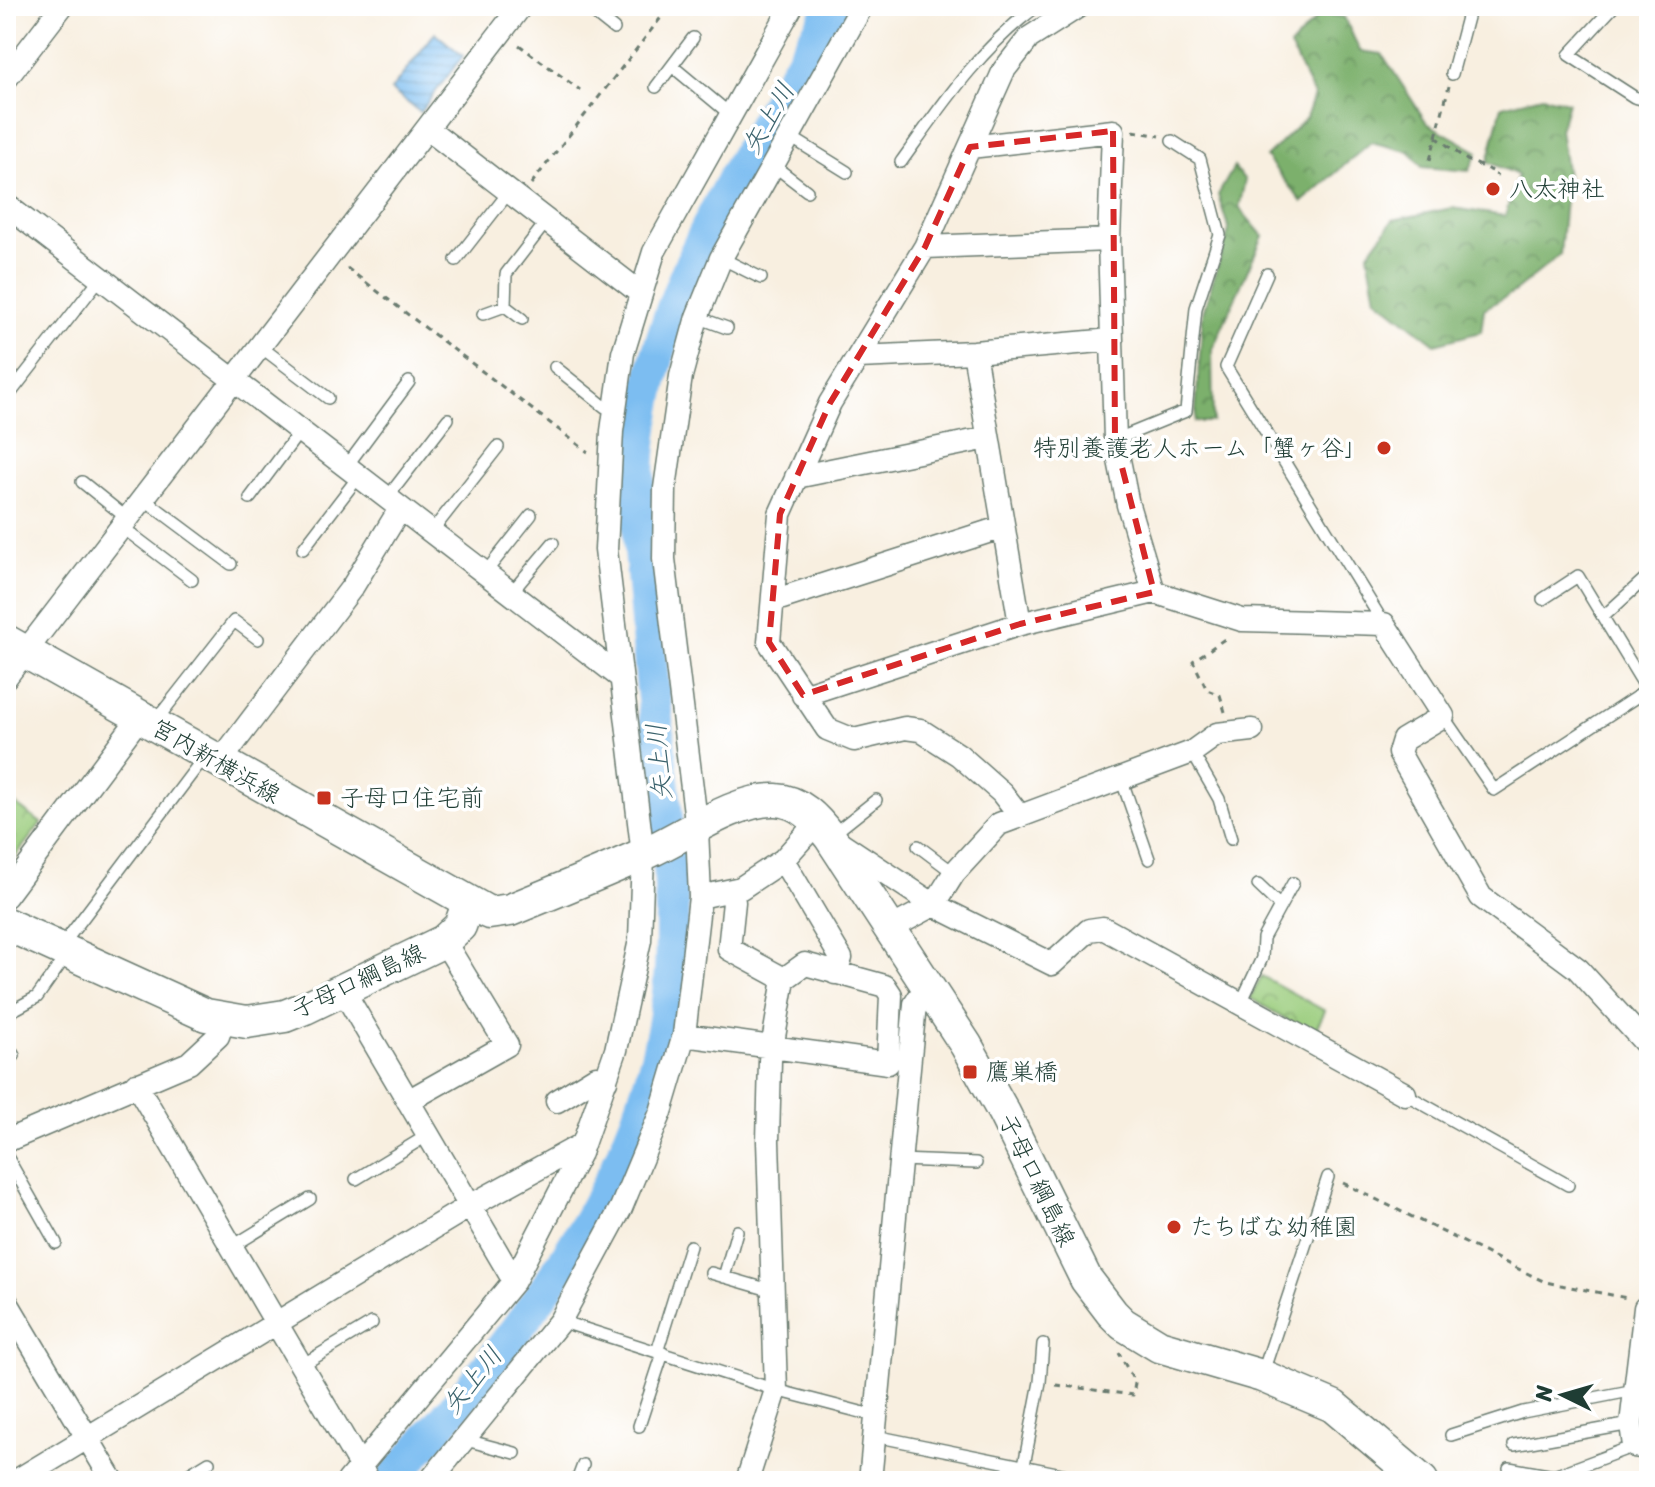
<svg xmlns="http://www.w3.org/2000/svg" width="1655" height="1487" viewBox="0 0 1655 1487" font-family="Sriracha,'Klee One',sans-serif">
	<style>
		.forest { fill: url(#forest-crowns); stroke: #4d7650; stroke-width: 2 }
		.park { fill: url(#park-crowns); stroke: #5c8458; stroke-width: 2 }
		.water { fill: url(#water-rules); stroke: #4d7d92; stroke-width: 2 }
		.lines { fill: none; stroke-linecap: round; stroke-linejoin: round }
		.river { stroke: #7bbdf1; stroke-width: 34 }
		.lane-casing { stroke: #6b7b70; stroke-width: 14 }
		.street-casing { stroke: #6b7b70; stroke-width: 25 }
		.secondary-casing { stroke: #6b7b70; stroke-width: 35 }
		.path { stroke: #6b7b70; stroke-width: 3; stroke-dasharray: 6 6; stroke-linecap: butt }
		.lane { stroke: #fff; stroke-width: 11 }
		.street { stroke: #fff; stroke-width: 22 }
		.secondary { stroke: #fff; stroke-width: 32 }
		.marked { fill: none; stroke: #d62828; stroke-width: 6; stroke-dasharray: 16 10; stroke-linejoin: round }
		.poi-dot { fill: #c8321e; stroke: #fff; stroke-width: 3 }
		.labels { text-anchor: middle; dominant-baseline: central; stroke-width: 7; stroke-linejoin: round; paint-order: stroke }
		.poi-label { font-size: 24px; fill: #1f3d34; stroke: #fff; text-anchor: start }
		.street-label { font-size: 24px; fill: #1f3d34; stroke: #fff }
		.water-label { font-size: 26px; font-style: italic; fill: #3b636d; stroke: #fff }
	</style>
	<defs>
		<pattern id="forest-crowns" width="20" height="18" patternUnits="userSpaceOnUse" patternTransform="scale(2)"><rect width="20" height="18" fill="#7bb06c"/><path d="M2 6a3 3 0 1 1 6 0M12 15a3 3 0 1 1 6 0" fill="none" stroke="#64905a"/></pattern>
		<pattern id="park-crowns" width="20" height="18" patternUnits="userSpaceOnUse" patternTransform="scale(2)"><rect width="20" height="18" fill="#9acc7c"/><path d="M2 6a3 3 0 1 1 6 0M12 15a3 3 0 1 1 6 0" fill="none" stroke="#7da766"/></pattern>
		<pattern id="water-rules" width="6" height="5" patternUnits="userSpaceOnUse" patternTransform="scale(2)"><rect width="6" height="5" fill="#7bbdf1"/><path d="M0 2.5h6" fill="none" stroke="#649bc4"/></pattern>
	</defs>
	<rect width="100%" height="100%" fill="#fff"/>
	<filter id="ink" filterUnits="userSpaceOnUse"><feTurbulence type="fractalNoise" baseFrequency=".0125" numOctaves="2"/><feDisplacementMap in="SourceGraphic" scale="16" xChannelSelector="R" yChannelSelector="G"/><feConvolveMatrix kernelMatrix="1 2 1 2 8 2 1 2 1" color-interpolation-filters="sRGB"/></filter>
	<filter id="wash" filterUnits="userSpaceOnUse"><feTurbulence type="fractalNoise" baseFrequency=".006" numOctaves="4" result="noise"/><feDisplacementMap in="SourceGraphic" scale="32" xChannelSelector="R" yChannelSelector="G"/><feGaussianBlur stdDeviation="1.8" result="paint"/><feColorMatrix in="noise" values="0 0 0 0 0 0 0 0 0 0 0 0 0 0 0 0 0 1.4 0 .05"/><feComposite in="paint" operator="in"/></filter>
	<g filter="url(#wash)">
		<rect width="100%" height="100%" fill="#f8efe0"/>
		<path class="forest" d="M 1320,14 L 1344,17 L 1360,51 L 1382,54 L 1427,123 L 1478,152 L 1469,171 L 1422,167 L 1410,152 L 1371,142 L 1302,202 L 1266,157 L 1306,118 L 1314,95 L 1290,47 Z
			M 1542,96 L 1568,102 L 1560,130 L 1567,177 L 1560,255 L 1514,292 L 1484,309 L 1481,332 L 1435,344 L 1376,298 L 1368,254 L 1393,220 L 1452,208 L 1505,216 L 1518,175 L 1488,162 L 1502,106 Z
			M 1234,167 L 1245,180 L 1239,208 L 1263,236 L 1212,350 L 1213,422 L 1195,422 L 1203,312 L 1229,230 L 1218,195 Z"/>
		<path class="park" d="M 6,797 L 41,823 L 6,869 Z
			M 1262,976 L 1325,1011 L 1313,1035 L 1250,998 Z"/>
		<path class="water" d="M 435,33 L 463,56 L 420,112 L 391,90 Z"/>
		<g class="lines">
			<path class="river" d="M 391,1481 C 514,1341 652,1177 670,983 C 675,922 670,858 664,798 C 657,731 650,664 645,597 C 640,538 633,480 643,421 C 669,262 757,143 833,6"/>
		</g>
	</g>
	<g filter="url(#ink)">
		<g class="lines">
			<g class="lane-casing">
				<path id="lane" d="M 585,6 L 614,29
					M 1614,6 L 1569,55 L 1634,97 L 1649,101
					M 672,66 L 731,115
					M 1452,74 L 1470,6
					M 656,87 L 693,38
					M 789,136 L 847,172
					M 901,162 C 942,105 980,48 1037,6
					M 773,165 L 807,191
					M 721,258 L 761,278
					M 456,260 L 509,192
					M 1267,274 L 1226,367 L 1384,624
					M 505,306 L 506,274 L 546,222
					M 483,314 L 505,306 L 522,319
					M 697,317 L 727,328
					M 261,347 L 328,398
					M 555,367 L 605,407 L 615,408
					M 6,399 L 101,277
					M 1115,440 L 1186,411 L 1196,308 L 1220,235 L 1200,159 L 1172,141
					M 346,467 L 409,382
					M 82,482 L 128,519
					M 250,498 L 300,431
					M 387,498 L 448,419
					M 144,499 L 231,564
					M 122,527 L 192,580
					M 433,530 L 498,447
					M 303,549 L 359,476
					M 485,573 L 531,515
					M 511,593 L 553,543
					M 1603,617 L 1649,575
					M 1443,716 L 1494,790 L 1647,690 L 1578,576 L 1543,599
					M 154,723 L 234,621 L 258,639
					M 1192,752 L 1219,799 L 1231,839
					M 1121,778 L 1149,859
					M 832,835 L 876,800
					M 918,846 L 954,873
					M 1258,885 L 1280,906
					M 61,947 L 205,756
					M 1240,1005 L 1262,958 L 1263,938 L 1293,883
					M 6,1014 L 37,997 L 68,953
					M 6,1042 L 14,1056
					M 1405,1094 L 1568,1185
					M 6,1155 L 56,1243
					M 900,1160 L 976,1163
					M 356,1179 L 428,1135
					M 233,1246 L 310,1199
					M 711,1273 L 773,1291
					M 724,1277 L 737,1231
					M 560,1321 L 776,1390 L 876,1416
					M 6,1342 L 24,1331
					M 657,1352 L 690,1246
					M 302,1365 L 372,1323
					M 1262,1375 L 1328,1177
					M 639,1426 L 663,1353
					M 1451,1435 L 1523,1412 L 1635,1390
					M 875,1436 L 1096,1481
					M 466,1440 L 515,1453
					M 1514,1445 L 1631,1424
					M 1024,1465 L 1040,1382 L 1043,1344
					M 1509,1468 L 1554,1476 L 1634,1446
					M 178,1481 L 209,1462
					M 577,1481 L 583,1465"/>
			</g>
			<g class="street-casing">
				<path id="street" d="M 6,79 L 62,6
					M 428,129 L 639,292
					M 970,147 L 1113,131 L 1109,240 L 1115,440 L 1128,505 L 1154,592
					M 6,205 L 619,676
					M 925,247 L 1109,240
					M 974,352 L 1020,624
					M 858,357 L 974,352 L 1112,340
					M 796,477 L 988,438
					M 773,601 L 1003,527
					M 6,677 L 521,6
					M 803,695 L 1020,624 L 1154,592 L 1242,620 L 1384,624 L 1443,716 L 1403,740 L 1399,753 L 1481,897 L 1578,969 L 1649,1047
					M 219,763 L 353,586 L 400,509
					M 1019,815 L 1002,793 L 959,755 L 920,730 L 905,728 L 854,740 L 827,729 L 769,642 L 780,514 L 830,403 L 925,247 L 1004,70 L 1029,38 L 1079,6
					M 836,840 L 934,905 L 1052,964 L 1089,930 L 1103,928 L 1405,1094
					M 783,860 L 818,821
					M 731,892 L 734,902 L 729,949 L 784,979
					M 6,896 L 139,718
					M 700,897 L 741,888 L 783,860 L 841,958 L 835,973
					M 891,928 L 934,905 L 954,873 L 999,824 L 1192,752 L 1217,734 L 1252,730
					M 343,990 L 514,1281
					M 684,1035 L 888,1063 L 891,995 L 885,986 L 805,964 L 784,979 L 770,1060 L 768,1141 L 776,1390 L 747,1481
					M 136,1084 L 369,1481
					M 408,1101 L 507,1045 L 444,941
					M 557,1101 L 596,1077 L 606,1081
					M 6,1141 L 189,1063 L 218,1036 L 224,1019
					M 6,1301 L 113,1481
					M 1649,1309 L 1645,1308 L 1631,1424 L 1634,1446 L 1649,1448
					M 16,1481 L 468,1207 L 583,1144
					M 348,1481 L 514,1281 L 580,1153 L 616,1050 L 640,940 L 643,855 L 606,550 L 612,431 L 623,353 L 654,252 L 792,6
					M 430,1481 L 560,1321 L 621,1208 L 661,1112 L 684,1035 L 700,897 L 697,829 L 664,559 L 665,488 L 681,376 L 697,317 L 721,258 L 862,6
					M 870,1481 L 915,1004 L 928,983"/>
			</g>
			<g class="secondary-casing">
				<path id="secondary" d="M 6,641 L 489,913 L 510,910 C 556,891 602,873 646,853 C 683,837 736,798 776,800 C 800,801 816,819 830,837 L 966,1045 L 1004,1113 L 1086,1279 L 1112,1313 L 1123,1324 L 1159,1346 L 1262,1376 L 1333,1406 L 1422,1481
					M 6,924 L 206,1015 L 247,1022 L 285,1016 L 305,1008 L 444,941 L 460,926 L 468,904"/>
			</g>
			<path class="path" d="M 519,45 L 580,90
				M 1133,131 L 1160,136
				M 1436,137 L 1467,160 L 1497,173 L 1496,176
				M 1430,160 L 1449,86
				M 531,184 L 670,6
				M 347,268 L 588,452
				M 1649,412 L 1649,413
				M 1225,712 L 1220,695 L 1207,690 L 1193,661 L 1226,638
				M 1343,1183 L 1545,1282 L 1627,1298
				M 1056,1385 L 1133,1395 L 1135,1383 L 1119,1353"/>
			<use href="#lane" class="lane"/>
			<use href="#street" class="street"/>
			<use href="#secondary" class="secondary"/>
		</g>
	</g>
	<path class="marked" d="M 1113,131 L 1115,440 L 1154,592 L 1020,624 L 803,695 L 769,642 L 780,514 L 830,403 L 925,247 L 970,147 Z"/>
	<g class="poi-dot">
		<circle cx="1493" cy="189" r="8"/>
		<circle cx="1384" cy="448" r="8"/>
		<rect x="316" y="790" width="16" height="16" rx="4"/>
		<rect x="962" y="1064" width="16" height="16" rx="4"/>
		<circle cx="1174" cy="1227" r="8"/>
	</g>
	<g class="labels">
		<g class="poi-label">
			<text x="1509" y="189">八太神社</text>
			<text x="1368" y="448" text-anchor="end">特別養護老人ホーム「蟹ヶ谷」</text>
			<text x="340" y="798">子母口住宅前</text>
			<text x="986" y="1072">鷹巣橋</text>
			<text x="1190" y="1227">たちばな幼稚園</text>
		</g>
		<g class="street-label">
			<text transform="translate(216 761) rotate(30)">宮内新横浜線</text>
			<text transform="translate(358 981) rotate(-25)">子母口綱島線</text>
			<text transform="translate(1037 1180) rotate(64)">子母口綱島線</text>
		</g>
		<g class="water-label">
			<text transform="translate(768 118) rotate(-60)">矢上川</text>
			<text transform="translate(659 762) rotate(-95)">矢上川</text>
			<text transform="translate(472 1380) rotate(-51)">矢上川</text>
		</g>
	</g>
	<rect width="1655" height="1487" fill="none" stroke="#fff" stroke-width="32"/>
	<g transform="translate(1563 1395) rotate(275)" stroke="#ffffff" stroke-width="6" paint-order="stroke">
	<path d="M0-6L14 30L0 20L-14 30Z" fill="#1f3d34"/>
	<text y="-12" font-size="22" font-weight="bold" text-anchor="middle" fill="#1f3d34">N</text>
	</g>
</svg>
